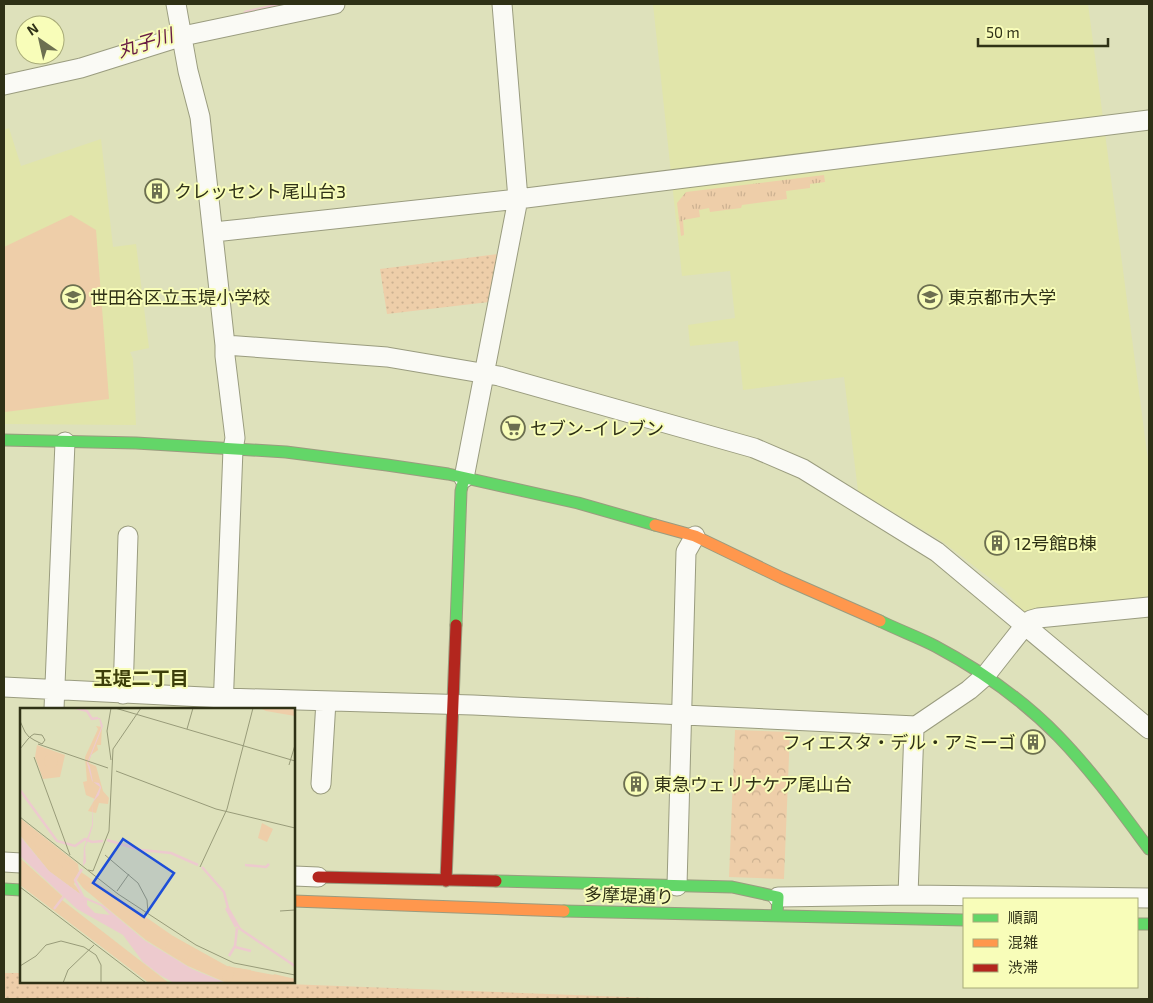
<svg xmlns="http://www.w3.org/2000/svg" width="1153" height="1003" viewBox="0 0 1153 1003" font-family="'Exo 2','Noto Sans JP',sans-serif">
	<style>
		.built { fill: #e1e5aa }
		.grass { fill: url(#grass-tufts) }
		.forest { fill: url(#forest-crowns) }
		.park { fill: url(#park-dots) }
		.pitch { fill: #eecea9 }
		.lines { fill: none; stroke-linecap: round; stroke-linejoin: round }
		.stream { stroke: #edcace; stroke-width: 5 }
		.street-casing { stroke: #9a9c7f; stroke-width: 21 }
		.fast-casing { stroke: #9a9c7f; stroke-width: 13 }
		.slow-casing { stroke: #9a9c7f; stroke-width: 13 }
		.jam-casing { stroke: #9a9c7f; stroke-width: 13 }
		.street { stroke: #fafaf5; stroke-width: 19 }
		.fast { stroke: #63d668; stroke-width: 11 }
		.slow { stroke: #ff974d; stroke-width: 11 }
		.jam { stroke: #b3261e; stroke-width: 11 }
		.labels { text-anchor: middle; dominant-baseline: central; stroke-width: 4; stroke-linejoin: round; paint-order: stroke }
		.poi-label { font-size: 18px; fill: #2f3116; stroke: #f8fdb9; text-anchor: start }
		.street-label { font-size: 18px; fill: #2f3116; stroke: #f8fdb9 }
		.water-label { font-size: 19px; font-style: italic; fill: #681c45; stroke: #f8fdb9 }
		.neighbourhood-label { font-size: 19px; font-weight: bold; fill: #3c3e0a; stroke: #f8fdb9 }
		.inset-river { fill: none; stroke: #edcace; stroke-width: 2.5 }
		.inset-road { fill: none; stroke: #989b79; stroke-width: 1 }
		.view { fill: #1d4ed8; fill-opacity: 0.15; stroke: #1d4ed8; stroke-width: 2.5 }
		.inset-edge { fill: none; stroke: #2f3116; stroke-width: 2.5 }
	</style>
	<defs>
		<pattern id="grass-tufts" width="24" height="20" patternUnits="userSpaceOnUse" patternTransform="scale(1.25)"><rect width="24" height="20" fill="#eecea9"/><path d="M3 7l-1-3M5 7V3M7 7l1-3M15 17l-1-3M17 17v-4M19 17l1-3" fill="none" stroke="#ccb191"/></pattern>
		<pattern id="forest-crowns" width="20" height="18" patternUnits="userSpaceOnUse" patternTransform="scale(1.25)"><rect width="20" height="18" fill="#eecea9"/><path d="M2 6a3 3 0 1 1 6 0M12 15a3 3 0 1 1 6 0" fill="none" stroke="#ccb191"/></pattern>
		<pattern id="park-dots" width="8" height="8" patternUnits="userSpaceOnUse" patternTransform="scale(1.25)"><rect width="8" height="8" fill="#eecea9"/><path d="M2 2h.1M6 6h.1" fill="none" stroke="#ccb191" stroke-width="1.8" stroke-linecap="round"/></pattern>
	</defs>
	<rect width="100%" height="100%" fill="#dee1bb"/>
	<path class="built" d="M 653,4 L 1088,4 L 1149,468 L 1149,601 L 1033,616 L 1022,612 L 1005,590 L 943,542 L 858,491 L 844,377 L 743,390 L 738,341 L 690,346 L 688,325 L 735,318 L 730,271 L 682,276 Z
		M 9,128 L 21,166 L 101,139 L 113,247 L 136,244 L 149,348 L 130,352 L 133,359 L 136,425 L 4,424 L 4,130 Z"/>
	<path class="grass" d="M 824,175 L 825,182 L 810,184 L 810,188 L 786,191 L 787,199 L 742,205 L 741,208 L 710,212 L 709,208 L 699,210 L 700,217 L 683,220 L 684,235 L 681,236 L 677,203 L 686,192 Z"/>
	<path class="forest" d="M 735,730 L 790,732 L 784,879 L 729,877 Z"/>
	<path class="park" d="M 498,254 L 489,302 L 387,314 L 380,269 Z
		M 4,973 L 21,973 L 21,982 L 237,982 L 679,999 L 4,999 Z"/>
	<path class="pitch" d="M 71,215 L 96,230 L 109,399 L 5,412 L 4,409 L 4,247 Z"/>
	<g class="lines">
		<path class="stream" d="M 246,13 L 286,4"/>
		<g class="street-casing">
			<path id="street" d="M 176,4 L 188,71 L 200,117 L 225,345 L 225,356 L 235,438 L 233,449 L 223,709
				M 4,85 L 81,68 L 183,36 L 335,4
				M 214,232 L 518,199 L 1149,120
				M 225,345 L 387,357 L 499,376 L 754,448 L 803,469 L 937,552 L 1149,729
				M 464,478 L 518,199 L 502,4
				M 4,687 L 224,698 L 473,705 L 916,726 L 969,690 L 985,676 L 1026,624 L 1031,620 L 1038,618 L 1149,607
				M 123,694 L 128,536
				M 54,709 L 65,442
				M 321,784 L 326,701
				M 4,862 L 21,863
				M 294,876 L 318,877
				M 677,886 L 686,552 L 695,536
				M 908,895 L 914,729 L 916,726
				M 778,897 L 908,895 L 1149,898"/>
		</g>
		<g class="fast-casing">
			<path id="fast" d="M 4,440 L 136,443 L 286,452 L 387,465 L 448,474 L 578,503 L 655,525
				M 880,621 C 898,630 918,637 935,646 C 980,670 1023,700 1058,736 C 1092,771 1120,810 1149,849
				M 456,625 L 461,491 L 464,478
				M 496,881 L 732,887 L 778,897 L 777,916
				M 4,889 L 21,890
				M 564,911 L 964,920
				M 1137,924 L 1149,924"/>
		</g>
		<g class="slow-casing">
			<path id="slow" d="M 655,525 L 695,536 L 782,578 L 880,621
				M 294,901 L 564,911"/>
		</g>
		<g class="jam-casing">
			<path id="jam" d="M 318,877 L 496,881
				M 446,881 L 456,625"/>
		</g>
		<use href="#street" class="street"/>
		<use href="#fast" class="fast"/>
		<use href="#slow" class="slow"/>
		<use href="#jam" class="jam"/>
	</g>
	<defs>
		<g id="building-ring" transform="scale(1.25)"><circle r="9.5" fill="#f8fdb9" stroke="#6c6f50" stroke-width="1.5"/><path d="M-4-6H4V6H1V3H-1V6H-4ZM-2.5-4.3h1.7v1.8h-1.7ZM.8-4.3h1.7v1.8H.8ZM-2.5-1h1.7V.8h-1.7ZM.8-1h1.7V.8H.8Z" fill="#6c6f50"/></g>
		<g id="school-ring" transform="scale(1.25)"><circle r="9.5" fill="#f8fdb9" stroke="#6c6f50" stroke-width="1.5"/><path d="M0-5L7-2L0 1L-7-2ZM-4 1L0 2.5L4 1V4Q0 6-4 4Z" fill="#6c6f50"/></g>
		<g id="university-ring" transform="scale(1.25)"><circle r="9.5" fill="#f8fdb9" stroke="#6c6f50" stroke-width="1.5"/><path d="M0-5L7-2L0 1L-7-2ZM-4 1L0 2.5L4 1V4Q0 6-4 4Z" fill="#6c6f50"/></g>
		<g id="supermarket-ring" transform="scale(1.25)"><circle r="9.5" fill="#f8fdb9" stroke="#6c6f50" stroke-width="1.5"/><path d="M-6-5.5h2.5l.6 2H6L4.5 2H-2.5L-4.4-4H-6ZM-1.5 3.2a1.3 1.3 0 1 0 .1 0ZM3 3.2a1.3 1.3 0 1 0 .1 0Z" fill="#6c6f50"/></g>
	</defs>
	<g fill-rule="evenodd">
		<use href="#building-ring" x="157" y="191"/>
		<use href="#school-ring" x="73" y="297"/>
		<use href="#university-ring" x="930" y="297"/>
		<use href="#supermarket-ring" x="513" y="428"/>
		<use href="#building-ring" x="997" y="543"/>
		<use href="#building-ring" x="1033" y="742"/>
		<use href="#building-ring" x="636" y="784"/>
	</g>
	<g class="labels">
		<g class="poi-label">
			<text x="174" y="191">クレッセント尾山台3</text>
			<text x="90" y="297">世田谷区立玉堤小学校</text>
			<text x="948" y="297">東京都市大学</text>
			<text x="530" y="428">セブン-イレブン</text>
			<text x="1014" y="543">12号館B棟</text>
			<text x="1016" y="742" text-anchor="end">フィエスタ・デル・アミーゴ</text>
			<text x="654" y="784">東急ウェリナケア尾山台</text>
		</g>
		<g class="street-label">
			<text transform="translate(629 895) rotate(2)">多摩堤通り</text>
		</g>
		<g class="water-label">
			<text transform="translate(145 42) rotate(-17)">丸子川</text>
		</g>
		<g class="neighbourhood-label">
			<text x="141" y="677">玉堤二丁目</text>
		</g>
	</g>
	<g transform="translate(20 708)">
		<rect width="275" height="275" fill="#dee1bb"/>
		<path d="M 0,110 L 58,156 L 59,163 L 54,176 L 63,188 L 29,163 L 0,127 ZM 0,150 L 42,188 L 42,192 L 149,275 L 129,275 L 0,177 Z" fill="#eecea9"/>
		<path d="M 240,0 L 273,0 L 275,8 L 246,3 Z" fill="#eecea9"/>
		<path d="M 76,18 L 82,19 L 81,37 L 77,37 L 78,42 L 71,47 L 69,55 L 76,58 L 83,83 L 89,90 L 88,96 L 79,95 L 76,105 L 68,103 L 75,91 L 66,87 L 63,74 L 67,73 L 65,49 L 78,21 ZM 17,37 L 45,47 L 40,69 L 23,71 L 15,49 ZM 242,115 L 253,121 L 247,134 L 238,130 ZM 0,116 L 58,162 L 54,168 L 0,126 ZM 61,164 L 153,228 L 207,258 L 275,271 L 275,275 L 207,275 L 168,258 L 126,232 L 63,180 L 57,172 Z" fill="#eecea9"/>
		<path d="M24 53a7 7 0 1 1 14 0a7 7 0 1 1-14 0ZM 153,228 L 173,240 L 167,252 L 156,249 L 145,240 ZM 209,258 L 215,261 L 212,271 L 216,260 L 231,262 L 229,267 L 240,272 L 242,268 L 250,271 L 248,275 L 211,274 L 202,270 ZM 254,266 L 275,271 L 275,275 L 250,275 Z" fill="#eecea9"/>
		<path d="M 79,10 L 76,11 L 80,10 L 83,18 L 68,55 L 70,59 L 73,74 L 79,75 L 81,79 L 79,87 L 72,95 L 73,117 L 69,130 L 65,139 L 66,154 L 63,158 L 64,139 L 72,117 L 72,96 L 80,79 L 72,73 L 67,55 L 81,20 ZM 0,128 L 29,163 L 63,188 L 83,197 L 124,232 L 172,261 L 206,275 L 154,275 L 140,267 L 123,254 L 103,227 L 57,201 L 0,148 ZM 67,192 L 81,198 L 90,207 L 75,205 L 67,197 Z" fill="#edcace" fill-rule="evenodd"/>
		<path class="inset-river" d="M 56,0 L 67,3 L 72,11 L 78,10M 0,82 L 37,133 L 55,138 L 65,131 L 72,134 L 83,133M 87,132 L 121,142 L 151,145 L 178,157M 225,157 L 246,159 L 249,156M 182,159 L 204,184 L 208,200 L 220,221 L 275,258M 62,161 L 55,172 L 65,193M 206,200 L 216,219M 34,201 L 44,188M 215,239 L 231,243M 209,248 L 215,238 L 217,220"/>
		<path class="inset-road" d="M 95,0 L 275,53M 0,13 L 5,24 L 9,29 L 11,30 L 14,32 L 22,36 L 25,32 L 22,27 L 14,26 L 11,28 L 8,31 L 0,41M 167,21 L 173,0M 18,36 L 88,60M 14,49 L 50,147M 91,52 L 87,23 L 91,0M 269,57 L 275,37M 96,63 L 196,101 L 275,120M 0,109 L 98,186 L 176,237 L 214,255 L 275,267M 85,147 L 118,175 L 127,192 L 128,205M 180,159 L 207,101 L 233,0M 68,162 L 73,163 L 89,123 L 93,41 L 121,0M 0,179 L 126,275M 97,183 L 109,166M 260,203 L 275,202M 0,258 L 16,248 L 26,237 L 41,233 L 64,239 L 76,247 L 81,257 L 81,275M 43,275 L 48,262 L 74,237"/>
		<path class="view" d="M 103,131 L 154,165 L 124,209 L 73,175 Z"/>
		<rect width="275" height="275" class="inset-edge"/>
	</g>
	<rect width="1153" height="1003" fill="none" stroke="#2f3116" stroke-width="10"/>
	<rect x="963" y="898" width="175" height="90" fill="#f8fdb9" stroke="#a8ab78"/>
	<rect x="973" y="914" width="25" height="8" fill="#63d668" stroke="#a8ab78"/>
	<text x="1008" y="923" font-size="15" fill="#2f3116">順調</text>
	<rect x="973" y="939" width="25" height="8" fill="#ff974d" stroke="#a8ab78"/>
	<text x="1008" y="948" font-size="15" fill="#2f3116">混雑</text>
	<rect x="973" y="964" width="25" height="8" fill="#b3261e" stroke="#a8ab78"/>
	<text x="1008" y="973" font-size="15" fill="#2f3116">渋滞</text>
	<g transform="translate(40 40) rotate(326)"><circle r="24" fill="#f8fdb9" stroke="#a8ab78"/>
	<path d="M0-4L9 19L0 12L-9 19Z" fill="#6c6f50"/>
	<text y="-8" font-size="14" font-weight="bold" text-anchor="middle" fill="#2f3116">N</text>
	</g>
	<path d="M978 38v8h130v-8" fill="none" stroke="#2f3116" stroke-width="2.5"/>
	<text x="986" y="38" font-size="15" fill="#2f3116" stroke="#f8fdb9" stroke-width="4" paint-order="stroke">50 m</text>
</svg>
